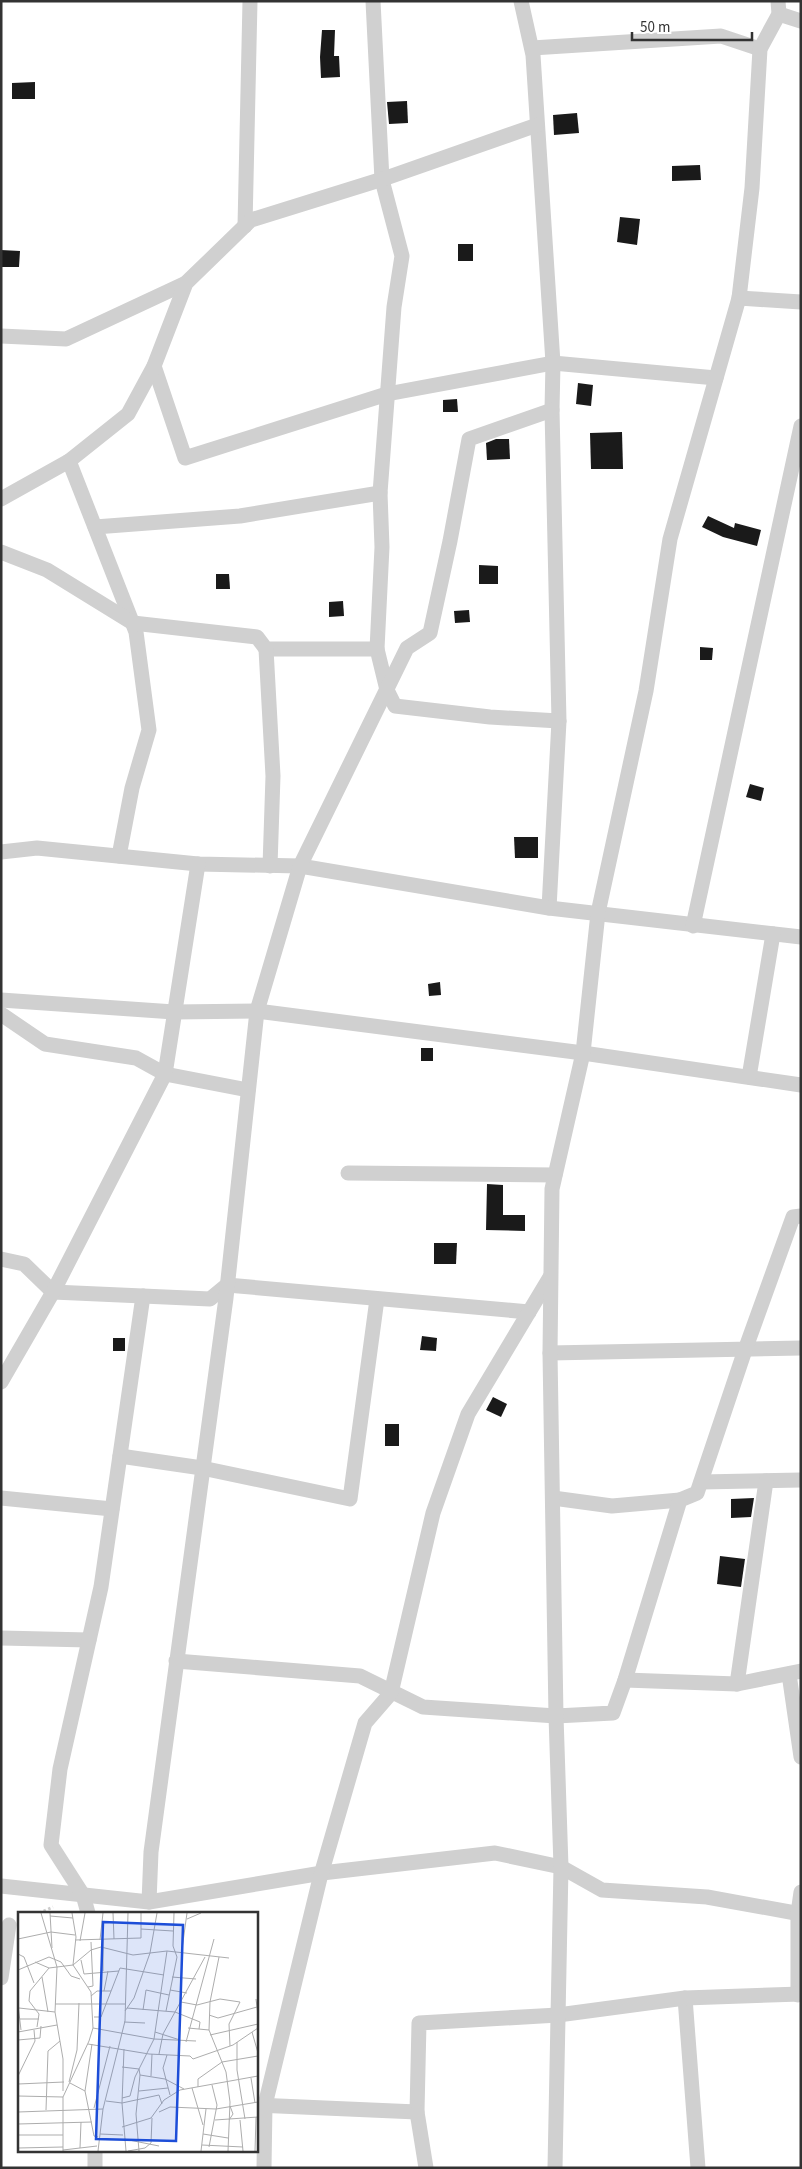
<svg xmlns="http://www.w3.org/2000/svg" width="802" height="2169" viewBox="0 0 802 2169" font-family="'Source Sans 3',sans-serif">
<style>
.building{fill:#1a1a1a}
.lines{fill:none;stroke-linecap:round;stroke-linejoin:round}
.path{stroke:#cdcdcd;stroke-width:3;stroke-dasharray:2.5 2.5;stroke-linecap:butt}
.minor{stroke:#d0d0d0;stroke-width:15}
.inset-road{fill:none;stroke:#adadad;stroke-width:1}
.view{fill:#1d4ed8;fill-opacity:0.15;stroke:#1d4ed8;stroke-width:2.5}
.inset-edge{fill:none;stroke:#333;stroke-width:2.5}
</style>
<rect width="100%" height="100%" fill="#fff"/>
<g class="building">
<path d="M322,30h13l-1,26h5l1,21 -19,1 -1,-21z"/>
<path d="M35,82v17h-23v-16z"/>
<path d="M407,101l1,22 -19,1 -2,-22z"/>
<path d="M577,113l2,20 -25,2 -1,-20z"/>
<path d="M700,165l1,15 -29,1v-15z"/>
<path d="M620,217l20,2 -3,26 -20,-3z"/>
<rect x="458" y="244" width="15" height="17"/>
<path d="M1,250l19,1 -1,16h-18z"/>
<path d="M578,383l15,2 -2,21 -15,-2z"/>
<path d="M457,399l1,13h-15v-12z"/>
<path d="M622,432l1,37h-32l-1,-36z"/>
<path d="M496,439h13l1,20 -23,1 -1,-17z"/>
<path d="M708,516l26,12 1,-5 26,7 -4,16 -34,-9 -21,-10z"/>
<path d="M479,565l19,1v18h-19z"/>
<path d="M216,574h13l1,15h-14z"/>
<path d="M343,601l1,15 -15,1v-15z"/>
<path d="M469,610l1,12 -15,1 -1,-12z"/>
<path d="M700,647l13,1 -1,12h-12z"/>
<path d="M750,784l14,4 -3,13 -15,-4z"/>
<path d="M514,837h24v21h-23z"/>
<path d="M440,982l1,13 -12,1 -1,-12z"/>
<rect x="421" y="1048" width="12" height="13"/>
<path d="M487,1184l16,1v30h22v16l-39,-1z"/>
<path d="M434,1243h23l-1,21h-22z"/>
<path d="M422,1336l15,2 -1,13 -16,-1z"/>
<rect x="113" y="1338" width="12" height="13"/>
<path d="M493,1397l14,7 -6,13 -15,-7z"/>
<rect x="385" y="1424" width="14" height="22"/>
<path d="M754,1498l-3,19 -20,1v-19z"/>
<path d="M720,1556l25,3 -4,28 -24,-3z"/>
</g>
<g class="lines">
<path class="path" d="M39,1913l14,-6"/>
<g class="minor">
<path d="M373,1l9,179 20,76 -8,51 -14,186 2,54 -5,102"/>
<path d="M521,1l12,54 20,308 -1,47 7,311 -10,187"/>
<path d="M779,14l22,7"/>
<path d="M532,48l189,-12 39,13"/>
<path d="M245,226l5,-225"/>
<path d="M739,298l62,4"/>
<path d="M1,336l65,3 120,-56"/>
<path d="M154,366l31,92 202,-64 166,-31 163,15"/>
<path d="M69,461l67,171 13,98 -17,58 -13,68"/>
<path d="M1,499l68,-38 59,-47 26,-48 32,-83 65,-63 135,-42 151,-53"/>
<path d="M95,527l145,-11 140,-23"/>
<path d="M1,552l46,18 86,53 124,14 9,12h111l10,41 8,16 95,11 69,4"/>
<path d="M266,649l7,127 -3,90"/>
<path d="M1,852l36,-4 161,16 102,2 249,42 252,29"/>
<path d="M693,926l108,-500"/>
<path d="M1,1000l173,12 83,-1 326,42 218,32"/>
<path d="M1,1014l44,30 91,14 29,16 83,16"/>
<path d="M749,1077l24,-143"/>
<path d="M348,1173l207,2"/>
<path d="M1,1259l23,5 29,28 157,7 17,-14 302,27"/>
<path d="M550,1353l251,-5"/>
<path d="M1,1382l52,-90 112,-218 33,-210"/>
<path d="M120,1456l82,12 148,31 27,-200"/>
<path d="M701,1482l100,-2"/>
<path d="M1,1498l111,11"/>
<path d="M553,1498l59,8 68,-6"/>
<path d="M1,1638l88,2"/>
<path d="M176,1661l184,15 63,31 133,9 57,-3 12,-33 55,-180 17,-7 48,-143 48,-133 8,-1"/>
<path d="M789,1674l12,83"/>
<path d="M625,1680l112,4 64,-13"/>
<path d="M737,1684l29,-203"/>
<path d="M1,1886l148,16 173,-29 173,-20 66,14 41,23 105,7 94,17"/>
<path d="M149,1902l2,-50 75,-554 31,-287 43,-145 107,-218 23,-15 20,-92 19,-102 83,-29"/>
<path d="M88,1913l-5,-18 -32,-50 9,-76 41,-182 42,-291"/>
<path d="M1,1978l8,-53"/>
<path d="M798,1995v-82l3,-21"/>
<path d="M685,1998l13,170"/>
<path d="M256,2105l161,7 2,-89 139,-8 127,-17 116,-4"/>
<path d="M417,2112l9,56"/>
<path d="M95,2168v-18"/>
<path d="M264,2168l1,-63 55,-227 45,-155 26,-30 42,-180 35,-99 82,-137"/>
<path d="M555,2168l6,-301 -5,-151 -6,-363 2,-164 31,-136 15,-140 48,-222 24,-152 69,-241 13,-110 8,-139 19,-35 -1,-13"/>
</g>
</g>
<g transform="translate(18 1912)">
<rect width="240" height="240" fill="#fff"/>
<path class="inset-road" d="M23,1l16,54 -2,45 8,47v32M32,1l2,35M95,1l1,26M123,1v16M32,4l23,2M169,7l14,-6M0,27l33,-7 24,3M57,28l66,-2v-9l32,2M82,28l3,-27M62,29l5,-28M164,37l5,-36M0,42l6,3 10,26M201,45l-9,45 -1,28 17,42 4,30 -2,49M63,48l3,14 35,-3M17,50l14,6 -19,23 -1,10 10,13 -2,13M31,56l24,-3 18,-15 10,-3 32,8 34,-4 62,7M0,58l31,-13 12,5 10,14 9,3M85,59v-32M24,65l6,35M154,65l24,2M70,75l5,-1 -2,-44M152,78l17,3M86,79l4,-20M73,84l6,-5h14M238,87l2,16M163,90l16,3 23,-6 20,3 -11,22 1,22M37,92h70M0,93l3,25M1,96l36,4M109,96l48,4 25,10 -1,7M125,98l3,-20 23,5M107,99l9,-13 16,-45 7,-40M148,99l11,-54 -4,-11 1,-33M191,103l9,3 39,-11M76,105h7l19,-49 44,7M2,107h19M106,110l21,1M75,116l61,11 42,2M170,116l21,2M0,120l39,-7M137,120l25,8M234,120l6,21M192,123l48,-11M0,128l22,-2 1,-12M168,130l28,-103M219,130v28l8,49M70,132l61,10 41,2 3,3 40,-14 25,-17M74,132l-7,47 9,45 4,1M106,137l-2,54 4,48M141,142l4,-20 42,-77M149,143l-4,13 7,27M104,155l17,2 1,6 25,4 19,10M0,164l17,-35 -1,-11M133,164l1,-22M233,166l4,25M51,170l8,-32 2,-47M52,171l15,8M0,172l46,-2M180,175v-8l24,-17 36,-6M174,176l11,37M121,179l29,-3M0,184l45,1 26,-56 4,-13 -2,-36 -18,-27 3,-28 -4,-24M45,185v54M104,186l8,-2 5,-19 19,-38 13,-88M88,189l16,2 37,-8 3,9M76,196l16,-62M28,198l2,-59 12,-10M0,200l85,-3M141,200l11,-5 46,2 42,-7M197,208l43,-3M211,208l4,-6 -3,-8M222,208l3,31M0,212l74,-2M104,215l29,-9 13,-18 16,-10 78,-14M82,222l23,1M185,222l25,4M0,223h45M106,227l35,7M184,233l41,2M191,235l8,-42 -5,-20M0,236l45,-1M62,236l1,-26M45,238l34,-4M80,239l5,-42 22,-88 3,-108M110,239l17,-3 6,-5 1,-25M121,239l-3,-37 4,-39M183,239l5,-42M237,239l1,-34"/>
<path class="view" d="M85,10l80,3 -7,216 -80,-2z"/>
<rect width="240" height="240" class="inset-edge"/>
</g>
<rect width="802" height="2169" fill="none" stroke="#333333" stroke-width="5"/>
<path d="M632 32v8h120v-8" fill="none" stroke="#333333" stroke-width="2.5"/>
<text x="640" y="32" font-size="15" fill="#333333" stroke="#ffffff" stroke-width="4" paint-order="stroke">50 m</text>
</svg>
